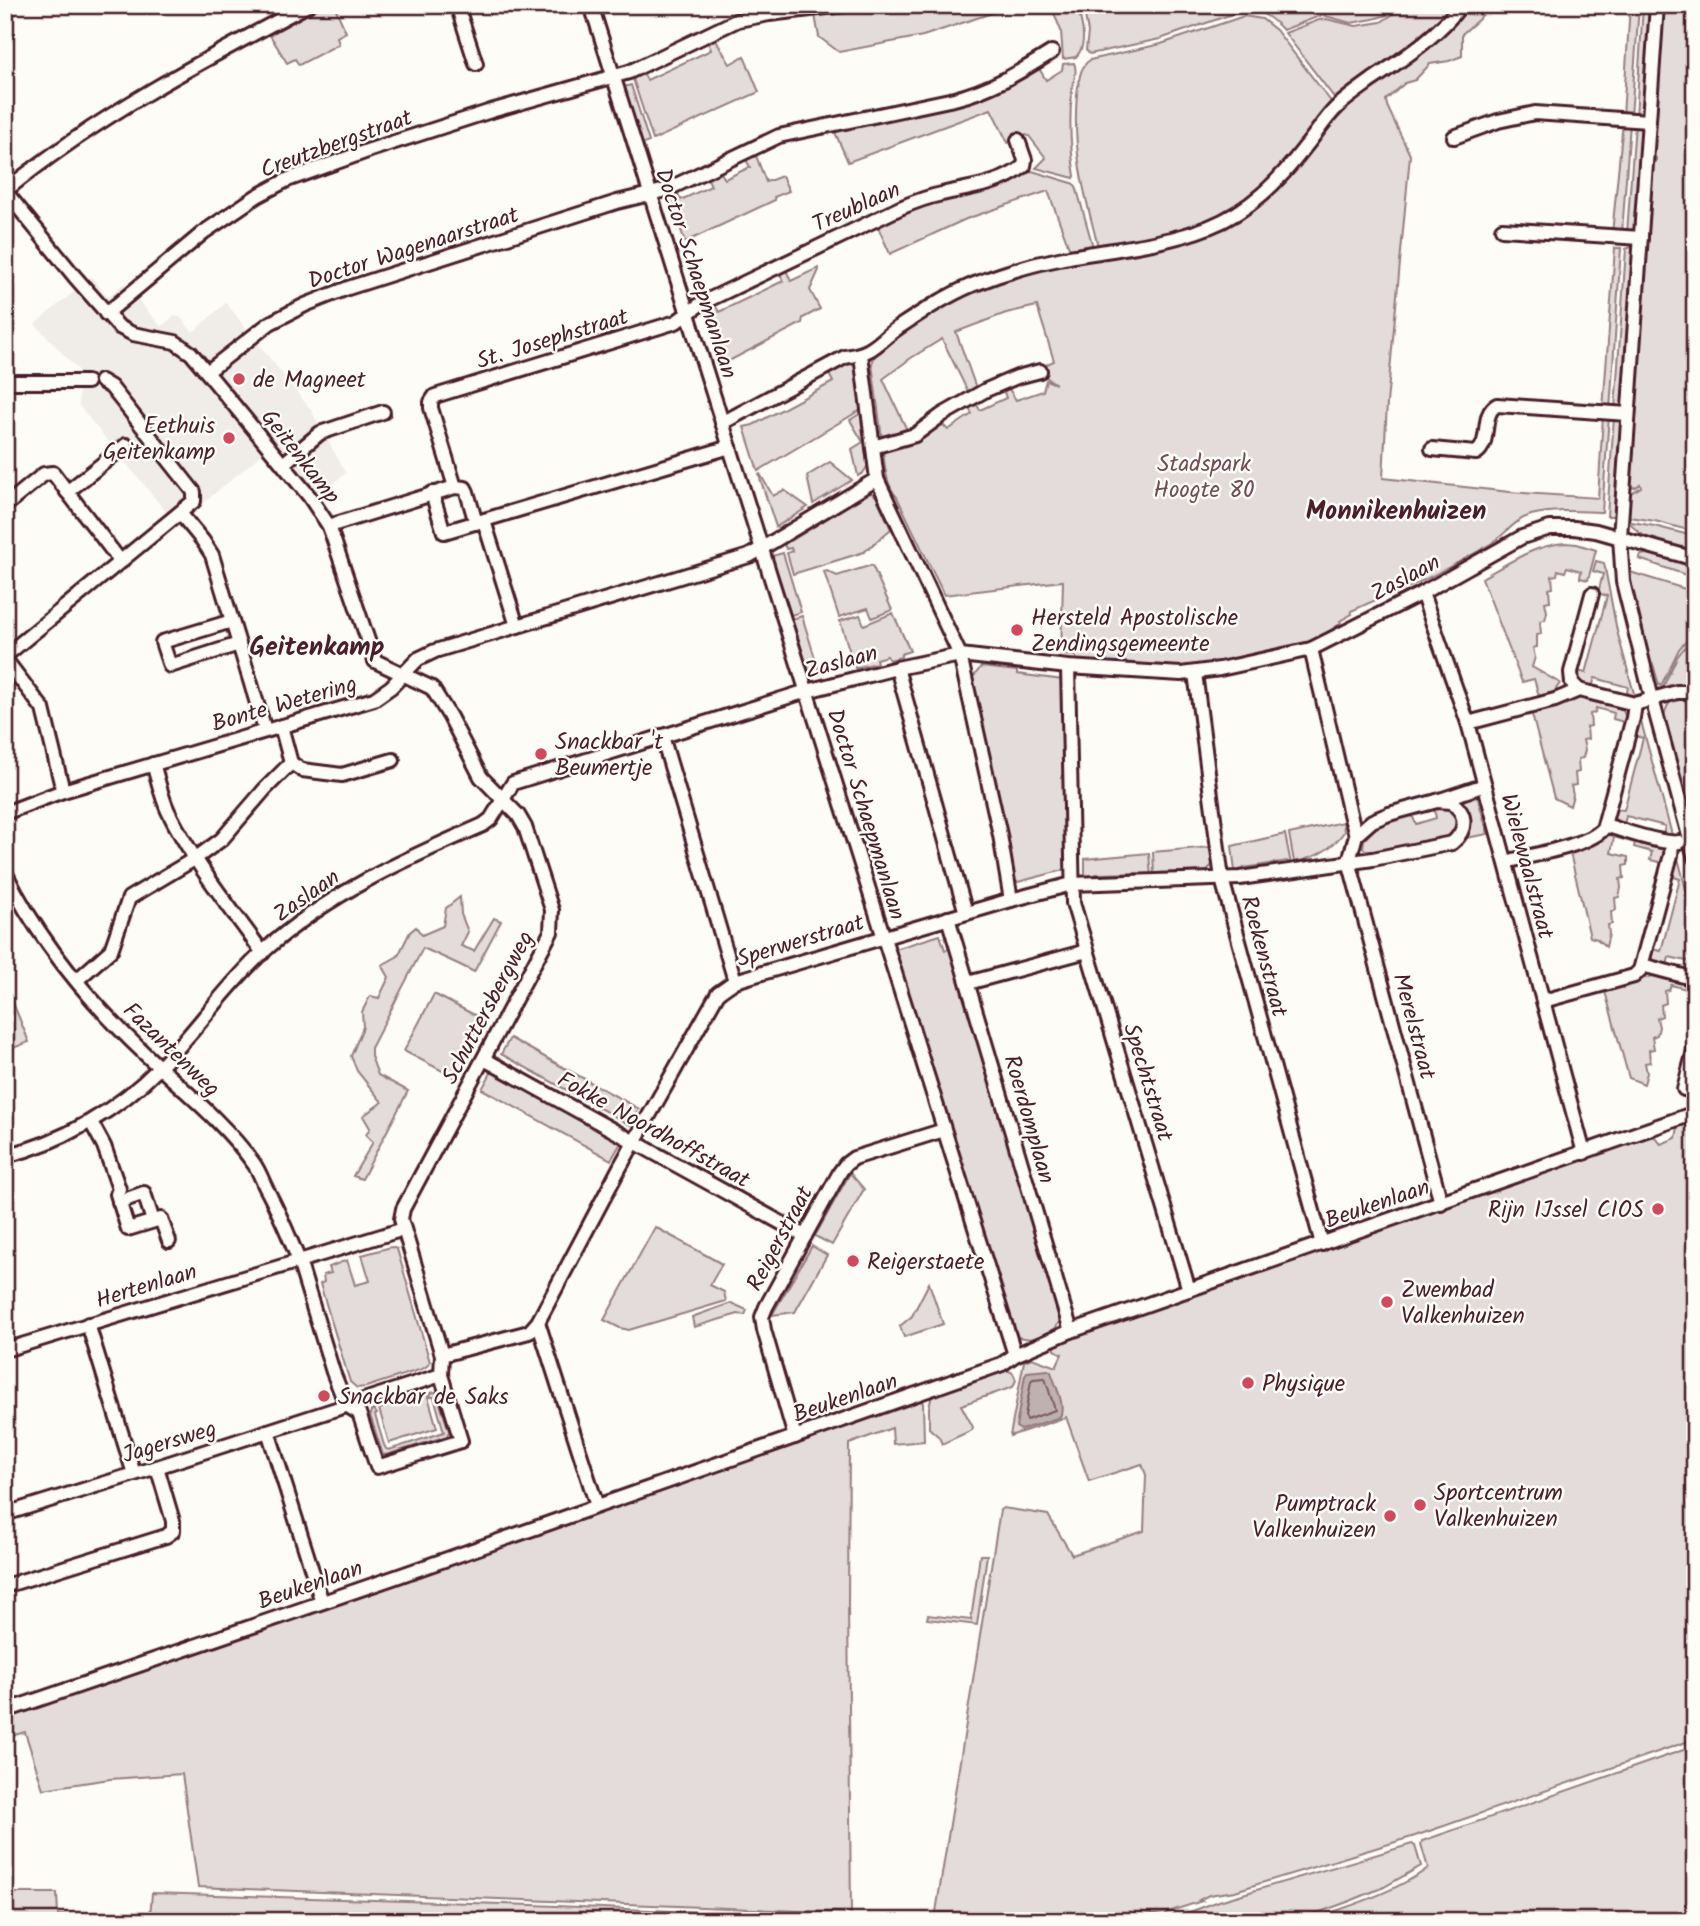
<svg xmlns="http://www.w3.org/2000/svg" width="1700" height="1926" viewBox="0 0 1700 1926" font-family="Kalam,sans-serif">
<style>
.built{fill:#f0ece8}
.green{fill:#e3dcda;stroke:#967e82;stroke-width:2}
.water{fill:#c0b1b1;stroke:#91777b;stroke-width:2}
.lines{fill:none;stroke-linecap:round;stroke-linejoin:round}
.shore{stroke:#795961;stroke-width:2}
.street-casing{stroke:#4a1f2b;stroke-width:18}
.street{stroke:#fdfcf7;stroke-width:12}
.poi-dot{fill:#d1495b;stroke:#fdfcf7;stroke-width:2.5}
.labels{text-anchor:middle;stroke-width:5;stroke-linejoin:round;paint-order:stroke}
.street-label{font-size:23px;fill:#4a1f2b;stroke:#fdfcf7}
.poi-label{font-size:23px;fill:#4a1f2b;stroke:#fdfcf7;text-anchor:start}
.park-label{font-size:23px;fill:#704e57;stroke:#fdfcf7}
.quarter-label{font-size:26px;font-weight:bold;fill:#4a1f2b;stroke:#fdfcf7}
</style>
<rect width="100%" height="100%" fill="#fdfcf7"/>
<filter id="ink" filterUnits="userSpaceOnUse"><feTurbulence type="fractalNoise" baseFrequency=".0143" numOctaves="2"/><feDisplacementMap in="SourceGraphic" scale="14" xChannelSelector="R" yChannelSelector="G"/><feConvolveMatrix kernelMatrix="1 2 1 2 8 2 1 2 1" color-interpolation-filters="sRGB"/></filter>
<g filter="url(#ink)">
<path class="built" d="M92,277l16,20 16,-14 37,44 13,-11 6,1 13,15 33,-29 85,107 35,63 -29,23 -43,-52 -97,81 -98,-119 -1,-36 -43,-46z"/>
<g class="green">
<path d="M324,5h10l12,27 -9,5 2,7 -40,21 -4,-6 -8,4 -17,-28z"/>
<path d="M897,5h119l-93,31 -84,16 -20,-15 -4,-22z"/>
<path d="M1051,5h26c4,16 12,39 -1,52l-13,2 -2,-28z"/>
<path d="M1083,5h318l-14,10 -14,4 -22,4 -29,-8 -39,15c-11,-12 -22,-20 -39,-20l-84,29 -70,15 -4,-4 2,-18z"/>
<path d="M1407,5h46l-19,21 -98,74 -51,-67 34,-13 7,-1 30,7 25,-4z"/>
<path d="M1469,5h19l-8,13 -18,16v22l-13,5 -19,3 -15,16 -10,3 -19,17 1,6 23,49 -23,248 -4,75 127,14 88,6 5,-82h6l-7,96c-23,-1 -48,-3 -71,3 -17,5 -25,19 -39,28 -33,20 -67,37 -102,53l-1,-2 -38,17 1,3 -12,7 1,2 -23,16 -9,4 -110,24 -16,1 -107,-7v-5l-15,-1 2,-74 -119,14 -47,-98c-11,-12 -12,-30 -14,-46l24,-7 34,-21 7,7 24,-16 -4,-8 7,-4 5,8 26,-12 -3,-9h6l7,11 27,-9 3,-11 10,4 -10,-7 1,-13 7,-3 -17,-55 -31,7 -50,19 20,56 -8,4 -26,-53 -31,19 -28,21 24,51 -25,9 -10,-75c2,-13 18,-22 28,-29 48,-35 102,-59 159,-70 59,-11 121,-15 174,-43 55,-29 76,-79 120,-119l89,-67z"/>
<path d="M1630,5h9l-8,112 -8,-1z"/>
<path d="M1643,5h7l-7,112h-7z"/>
<path d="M1664,5h31v527l-40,-11 -25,-4 -2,-2 1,-21 12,-7 -1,-3 -4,3 -6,1 23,-324 3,-2v-4l-3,-2z"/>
<path d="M1244,16l18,3 14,11 56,73c-18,23 -34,47 -53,68 -50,54 -113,63 -181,75 -14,-53 -26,-96 -21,-152 2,-12 2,-27 13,-34l71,-16z"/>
<path d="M714,37l16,27 14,-8 15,36 -106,48 -21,-64 10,-5 5,9 64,-30 -4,-10z"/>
<path d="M1074,63c4,9 -1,18 -2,28 -3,29 -2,56 3,85l-1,2 -38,-10 10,-10 -17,-22 -3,-1 -18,8 -17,-34 -143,53 -14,-32 120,-24 27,-8 27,-11 29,-18 3,1 6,10 16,-10 1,-6z"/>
<path d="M631,85l18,57 -8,3 -17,-58z"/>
<path d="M1623,122l7,1 -8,110 -10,1z"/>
<path d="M1635,123l7,1 -8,110 -7,-1z"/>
<path d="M755,153l11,29 16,-6 7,15 -15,6 1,3 -90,42 -16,-49 7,-3 5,10 30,-14 -3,-7 13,-6 4,6 25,-12 -5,-9z"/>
<path d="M1032,171l40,12 4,3 17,61 -23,3 -22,-59 -82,28 -76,35 -13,-29c22,-10 43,-20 66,-26 31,-7 62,-10 89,-28z"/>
<path d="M1634,246l-12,164 -7,-1 11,-160z"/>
<path d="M1615,248h6l-11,162 -7,-1z"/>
<path d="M785,268l6,13 27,-13 1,2 -9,20 10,19 -17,9 -1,5 -79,41 -18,-57 9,-4 5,9 64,-31 -4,-10z"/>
<path d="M849,363l7,4 1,4 5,38 -104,62 -14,-44 9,-2 80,-43 -5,-10z"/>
<path d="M863,412l6,52 -6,9 -5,3 -6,-27 11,-7 -13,-22z"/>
<path d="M1614,417h7l-7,97 -1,2h-6z"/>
<path d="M830,462l22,18 -39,24 -6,-28z"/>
<path d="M760,474l13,22 11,-6 24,17 -32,20 -17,-52z"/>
<path d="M871,493l5,3 15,33 -27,23 -71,22 -6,-21 5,-2 -1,-3 -5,1 -3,-8 2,-2 6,2 72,-45z"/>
<path d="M1632,522l22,4 39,10 2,1v15c-21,-6 -51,-9 -64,-28z"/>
<path d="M1565,543l12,1 19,6 -8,30 -8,-2 1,-7 -14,-4 -2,5 -7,-2 -1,5 -5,1 1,12 -4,1 1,12 -5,1 2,10 -2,8 -5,1 1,13 -4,1v12l-4,1 2,9 -3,10 28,16 -6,9 -15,4 -5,-17 -12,3 -40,-104c27,-15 52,-33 83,-35z"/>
<path d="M783,553l18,59 -10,3 -19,-59z"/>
<path d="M1652,553l43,13v12l-56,-19 2,-4z"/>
<path d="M1596,561l8,2 13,68 18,66h-9l2,-10 -33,-9 -3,9c-10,-3 -14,-5 -15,-16l9,2 21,-77 -9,-3 5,-19 -10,-3z"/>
<path d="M872,565l20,45 -20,8 -4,-10 -29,9 -15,-45 3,-1 10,5z"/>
<path d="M1630,572l65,20v39l-16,18 -18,37 -2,-1 -6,-21 -3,1c-8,-31 -16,-61 -20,-93z"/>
<path d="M893,613l17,38 -9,3v3l-12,3 -2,-4 -11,3 1,4 -22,5 -15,-47 20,-6 4,10z"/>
<path d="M802,616l18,58 -9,3 -19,-58z"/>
<path d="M1695,634v53l-22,2 -10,-2 14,-30z"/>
<path d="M981,667l36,4v3l46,6 5,189 -54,14 -44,-206 4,-1z"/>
<path d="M1678,697h17v134l-31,-115c2,-9 5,-15 14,-19z"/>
<path d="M1579,698c8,2 38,8 43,12 4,4 3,7 2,12l-11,-3 1,-6 -18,-5 -1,5 -5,1 1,12 -4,1 1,12 -5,1 2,10 -2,8 -5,1 1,13 -4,1 1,12 -5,1 2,9 -3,11 -16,-8 -23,-87z"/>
<path d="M1639,714l33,121h-9l2,-9 -39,-10 -2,9c-9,-2 -12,-8 -10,-16l10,1 19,-72 -9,-2z"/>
<path d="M1476,792l12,42 -22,4c4,-16 5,-28 -10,-39z"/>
<path d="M1440,807l10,1c8,10 9,20 -1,30l-75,16 -6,-1 -5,-5 1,-8 15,-16 33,-9 4,9 20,-6 -2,-9z"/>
<path d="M1343,822l1,10c-13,18 -29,26 -50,30l-5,-28z"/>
<path d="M1613,833l49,13 4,5 -2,12 -14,-3 2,-8 -18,-5 1,-4 -21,-6 -3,16 17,4v8l-5,1 1,12 -4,1 1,9 -2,9 -4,1 1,12 -5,2 1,12 -4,1 1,9 -3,13 -9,-8 -7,-2 -21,-88 21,-6z"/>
<path d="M1285,834l6,30 -4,-3 -43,7 -3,4h-6l-3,-26z"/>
<path d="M1210,847l2,18 -6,7v3l-6,-4 -42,2 -4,3 -1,-24z"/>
<path d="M1149,853l2,24h-8l-3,-4 -44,1 -3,4 -8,-1v-18z"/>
<path d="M1677,854l18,70v39l-26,-6 -2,9 -13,-4 -3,-5v-8l10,2 19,-72 -9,-3z"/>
<path d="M460,897l1,17 7,18 -7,14 13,5 20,-33 7,3 -27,51c-17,-9 -34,-16 -51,-24l-52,100v8l7,19 30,16 -46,88 -9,-3 20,-34 -7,-7 4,-7 -7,-12 19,-14 -25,-31 -6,-15 12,-29 -1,-15 8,-16 9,2 10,-21 -7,-12 16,-9 12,-24 6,-5 6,8 21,-9 3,-18z"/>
<path d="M940,935l5,15 6,-2 111,373 -3,1 -5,9 -22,8 -16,-2 -120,-385 -1,-3z"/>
<path d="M1658,975l37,9v14l-6,-1 1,-7 -19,-5 -2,5 -4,1 1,12 -5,2 1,11 -5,2 2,9 -2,8 -5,2 2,12 -5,1 1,12 -5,1 2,10 -3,11 -15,-6 -25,-90z"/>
<path d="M5,983l24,59 -24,9z"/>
<path d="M434,994l52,27 -30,57 -52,-27z"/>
<path d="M510,1038l129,71 -9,16 -129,-71z"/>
<path d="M492,1071l129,72 -10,17 -129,-71z"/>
<path d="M1695,1120v619l-280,97 -180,55 -26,4 -10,5 3,1 -37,12 -38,4 -191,-5 64,-402 3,-2 45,7 24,40 72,-24 2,-56 -4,-11 -53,17 -23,-64 -56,19 14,-75 8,-3 24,9 6,-13 -7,-4v-4l2,-3 590,-206h8l6,7 15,-6 2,-11z"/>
<path d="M850,1173l14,16 -32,56 -17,-9z"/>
<path d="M655,1227l67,37 -12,21 14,7 2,9 -97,29 -9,-2 -16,-8z"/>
<path d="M812,1246l15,9 -32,57 -23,3z"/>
<path d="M391,1247l6,2 33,113 -3,4 -5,3 -56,18 -9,1 -7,-6 -30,-98 4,-2 -1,-7 8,-2 -2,-6 18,-7 8,25 15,-4 -8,-26z"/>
<path d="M929,1283l14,41 -39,13 -4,-11 12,-10z"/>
<path d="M731,1303l16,7 -2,5 -7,-1 -44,13 -2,-10z"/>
<path d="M1004,1370h3l6,3 3,7 -3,7 -52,18 12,22 -1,3 -30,14 -3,-7 -10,-9v-21l3,-12z"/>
<path d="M436,1392l13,39 -2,5 -58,18 -6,1 -13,-40 1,-4 3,-1 3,4 -2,1 9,30 2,4 3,1 55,-18 -10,-35h-3l-1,-4z"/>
<path d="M427,1393l10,35 -48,15 -10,-34z"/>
<path d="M919,1400l4,3 1,38 -31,3 -1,-16 -43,16 -1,160 3,309 -653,-26 -16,-113 -72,5 -67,10 -18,-57 -20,6v-21z"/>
<path d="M980,1555h7l-10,70 -50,-6 1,-4 43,5z"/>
<path d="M1695,1746v175h-393c37,-10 96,-30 126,-53l-7,-24 1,-3z"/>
<path d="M1412,1844l3,2 6,20 -37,21 -34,14 -30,11 -28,6 -12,3h-126l25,-5 40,-15z"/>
<path d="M5,1893h52l1,22 92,2 2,-24 380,12 376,16h-903z"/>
</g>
<path class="water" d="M1048,1370l3,2c4,13 15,33 9,45l-39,13 -5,-3 9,-52 2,-3z"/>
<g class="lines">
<path class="shore" d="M1045,1378l10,32 -28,10 -2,-4 6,-35 2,-2z"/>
<defs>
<g id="street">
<path d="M457,5l19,59"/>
<path d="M591,5l424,1350"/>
<path d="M1657,5l-37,532 3,45 29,117 43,159"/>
<path d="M1454,137l44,-16 37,-8 113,8"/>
<path d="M5,191l70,86 44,50 14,7 42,8 16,11 118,143 20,30 46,135 57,27 18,29 31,60 37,38 7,12 27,83 -1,22 -148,277 -2,10 41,136 -1,20 20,66 -84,26 -18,-54 -13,-8 -13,-33 -34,-111 105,-32"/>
<path d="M5,191c92,-75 198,-131 303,-186"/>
<path d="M1502,229l139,9"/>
<path d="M106,314l98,-82 53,-36 30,-16 83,-30 121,-39 138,-39 109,-52 31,-6 75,-9"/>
<path d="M861,355l16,124 83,176 40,180 11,65"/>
<path d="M207,372l63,-49 35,-18 43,-17 269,-86 49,-12 113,-54 175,-37c37,-9 66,-27 98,-47"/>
<path d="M5,382h82"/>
<path d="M722,423l123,-66c30,-4 31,-14 54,-30 23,-15 47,-31 73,-42 28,-11 57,-20 87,-26 50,-10 102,-13 150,-32 41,-16 70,-46 96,-80 11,-13 21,-30 33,-41 11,-10 23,-18 34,-26 32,-22 66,-44 89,-75"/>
<path d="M873,447l42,-12 27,-20 44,-25 31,-13 23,-6"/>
<path d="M1432,449l44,4c16,-10 4,-39 21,-48l131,9"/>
<path d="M283,464l37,-31 63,-21"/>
<path d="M67,492l59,-47"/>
<path d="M432,493l12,39 286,-85"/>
<path d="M5,506l39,-32 9,-1 68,89"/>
<path d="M180,513l23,28 9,14 53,175"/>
<path d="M484,521l33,105"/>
<path d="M476,523l-9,-31 -2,-4 -10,-1 -24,-79v-6l4,-6 241,-74 26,-19 198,-95c14,-6 27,-11 42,-14 29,-7 58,-9 82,-28l1,-6 -7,-20"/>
<path d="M329,526l126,-39"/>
<path d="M1422,593l46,130 116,430"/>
<path d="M232,621l-70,21 8,24 69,-22"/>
<path d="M1311,649l40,169 5,17"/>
<path d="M5,656l189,-155v-9l-83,-105 -10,-6"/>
<path d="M5,659l38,50 20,82"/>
<path d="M1068,667l5,236 116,387"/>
<path d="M897,668l69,245"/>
<path d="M1195,673l27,206 100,365"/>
<path d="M1579,690l-7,-7 -1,-11 21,-78"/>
<path d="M1468,723l87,-23 24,-10 56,14 42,-12h18"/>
<path d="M281,726l10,37 11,7 40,5 51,-15"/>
<path d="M662,736l73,245"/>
<path d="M153,764c5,15 8,32 15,47 25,51 62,96 95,142"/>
<path d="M5,813l58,-22 311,-92 17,-12 27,-28 17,-8 314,-95 128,-77"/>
<path d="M1605,825c16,5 59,20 74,17"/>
<path d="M1349,861l92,342"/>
<path d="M1349,861l7,-26 16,-14 17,-7 48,-13 48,-16"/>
<path d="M1506,862c24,-7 82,-16 97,-33l30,-111 2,-14"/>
<path d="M5,872c33,68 85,130 140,182 37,35 79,68 109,110 5,7 8,16 12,24 13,24 23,48 33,73l-294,89"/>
<path d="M948,918l123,413"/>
<path d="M1642,965l53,14"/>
<path d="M77,980l34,-30 18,-52 67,-40 26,-19 43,-50 26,-26"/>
<path d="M968,983l119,-32"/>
<path d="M1543,1001l91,-25 6,-6 31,-115 1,-12"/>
<path d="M484,1059l321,177"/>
<path d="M1684,1089l11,-42"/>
<path d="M91,1122l13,24 15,43 -2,5 11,35 33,-10 8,22"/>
<path d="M5,1156c58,-14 113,-46 155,-89 36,-36 65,-80 103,-115 64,-58 142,-93 220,-127l8,-6 22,-36 294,-92 90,-23 63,-13 108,12 113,7 39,-5 91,-20 111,-56 100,-56 28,-9h24l22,3 99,28"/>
<path d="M119,1202l25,-9 9,28"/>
<path d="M538,1322l59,184"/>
<path d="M88,1324l46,150"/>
<path d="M442,1355l87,-23 9,-10 82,-155 98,-174 17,-12 276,-81 61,-16 168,-6 133,-19 79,-16c15,-13 16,-29 -1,-41l-14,-1"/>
<path d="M268,1431l54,171"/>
<path d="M795,1437l-31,-107 -2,-13 4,-10 74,-135 6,-8 8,-6 90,-28"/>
<path d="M5,1514l152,-47 284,-92"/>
<path d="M5,1586l161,-50 7,-5v-10l-16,-54"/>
<path d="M5,1711l388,-133 609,-214 13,-9 56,-24 624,-218"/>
</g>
</defs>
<use href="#street" class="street-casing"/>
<use href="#street" class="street"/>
</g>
</g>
<g class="poi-dot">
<circle cx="239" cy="379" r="7"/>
<circle cx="229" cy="438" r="7"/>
<circle cx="1017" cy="630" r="7"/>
<circle cx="541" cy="754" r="7"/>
<circle cx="1658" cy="1209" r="7"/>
<circle cx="853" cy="1261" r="7"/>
<circle cx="1387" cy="1302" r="7"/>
<circle cx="1248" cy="1383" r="7"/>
<circle cx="324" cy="1396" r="7"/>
<circle cx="1420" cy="1505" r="7"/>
<circle cx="1390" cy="1516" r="7"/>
</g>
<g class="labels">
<g class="street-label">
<text transform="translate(336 143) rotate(-20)" y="8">Creutzbergstraat</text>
<text transform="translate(856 206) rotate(-24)" y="8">Treublaan</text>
<text transform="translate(413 247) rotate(-18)" y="8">Doctor Wagenaarstraat</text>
<text transform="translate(697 273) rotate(72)" y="8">Doctor Schaepmanlaan</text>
<text transform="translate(552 338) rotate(-17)" y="8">St. Josephstraat</text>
<text transform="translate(301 456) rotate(52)" y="8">Geitenkamp</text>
<text transform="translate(1405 577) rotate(-28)" y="8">Zaslaan</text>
<text transform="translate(841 661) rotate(-15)" y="8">Zaslaan</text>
<text transform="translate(284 703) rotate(-16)" y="8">Bonte Wetering</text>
<text transform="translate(867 814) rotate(73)" y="8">Doctor Schaepmanlaan</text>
<text transform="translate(1528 866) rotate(75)" y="8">Wielewaalstraat</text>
<text transform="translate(306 895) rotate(-35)" y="8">Zaslaan</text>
<text transform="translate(800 940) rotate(-17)" y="8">Sperwerstraat</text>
<text transform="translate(1265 956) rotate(75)" y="8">Roekenstraat</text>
<text transform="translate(487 1007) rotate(-62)" y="8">Schuttersbergweg</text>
<text transform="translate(1415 1026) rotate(75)" y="8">Merelstraat</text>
<text transform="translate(172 1049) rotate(44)" y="8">Fazantenweg</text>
<text transform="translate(1149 1082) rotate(73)" y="8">Spechtstraat</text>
<text transform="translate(1030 1119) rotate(74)" y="8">Roerdomplaan</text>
<text transform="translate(654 1129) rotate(29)" y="8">Fokke Noordhoffstraat</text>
<text transform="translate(1377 1203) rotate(-19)" y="8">Beukenlaan</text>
<text transform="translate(779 1238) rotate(-62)" y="8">Reigerstraat</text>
<text transform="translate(146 1285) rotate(-17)" y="8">Hertenlaan</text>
<text transform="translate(845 1397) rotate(-19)" y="8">Beukenlaan</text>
<text transform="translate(169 1441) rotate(-17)" y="8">Jagersweg</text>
<text transform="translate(310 1584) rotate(-19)" y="8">Beukenlaan</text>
</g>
<g class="poi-label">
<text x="253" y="387">de Magneet</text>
<text x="215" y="433" text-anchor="end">Eethuis<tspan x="215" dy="26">Geitenkamp</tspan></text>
<text x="1031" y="625">Hersteld Apostolische<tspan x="1031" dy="26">Zendingsgemeente</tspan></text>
<text x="555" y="749">Snackbar 't<tspan x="555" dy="26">Beumertje</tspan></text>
<text x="1644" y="1217" text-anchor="end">Rijn IJssel CIOS</text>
<text x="867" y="1269">Reigerstaete</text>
<text x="1401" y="1297">Zwembad<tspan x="1401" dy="26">Valkenhuizen</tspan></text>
<text x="1262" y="1391">Physique</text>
<text x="338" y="1404">Snackbar de Saks</text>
<text x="1434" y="1500">Sportcentrum<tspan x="1434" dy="26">Valkenhuizen</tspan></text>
<text x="1376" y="1511" text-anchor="end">Pumptrack<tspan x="1376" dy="26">Valkenhuizen</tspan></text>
</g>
<g class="park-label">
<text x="1204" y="471">Stadspark<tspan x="1204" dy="26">Hoogte 80</tspan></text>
</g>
<g class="quarter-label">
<text x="1396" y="519">Monnikenhuizen</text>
<text x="317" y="655">Geitenkamp</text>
</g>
</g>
<rect width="1700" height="1926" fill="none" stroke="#fdfcf7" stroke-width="28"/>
<rect x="14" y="14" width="1672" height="1898" fill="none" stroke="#4a1f2b" stroke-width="2.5" filter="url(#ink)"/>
</svg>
